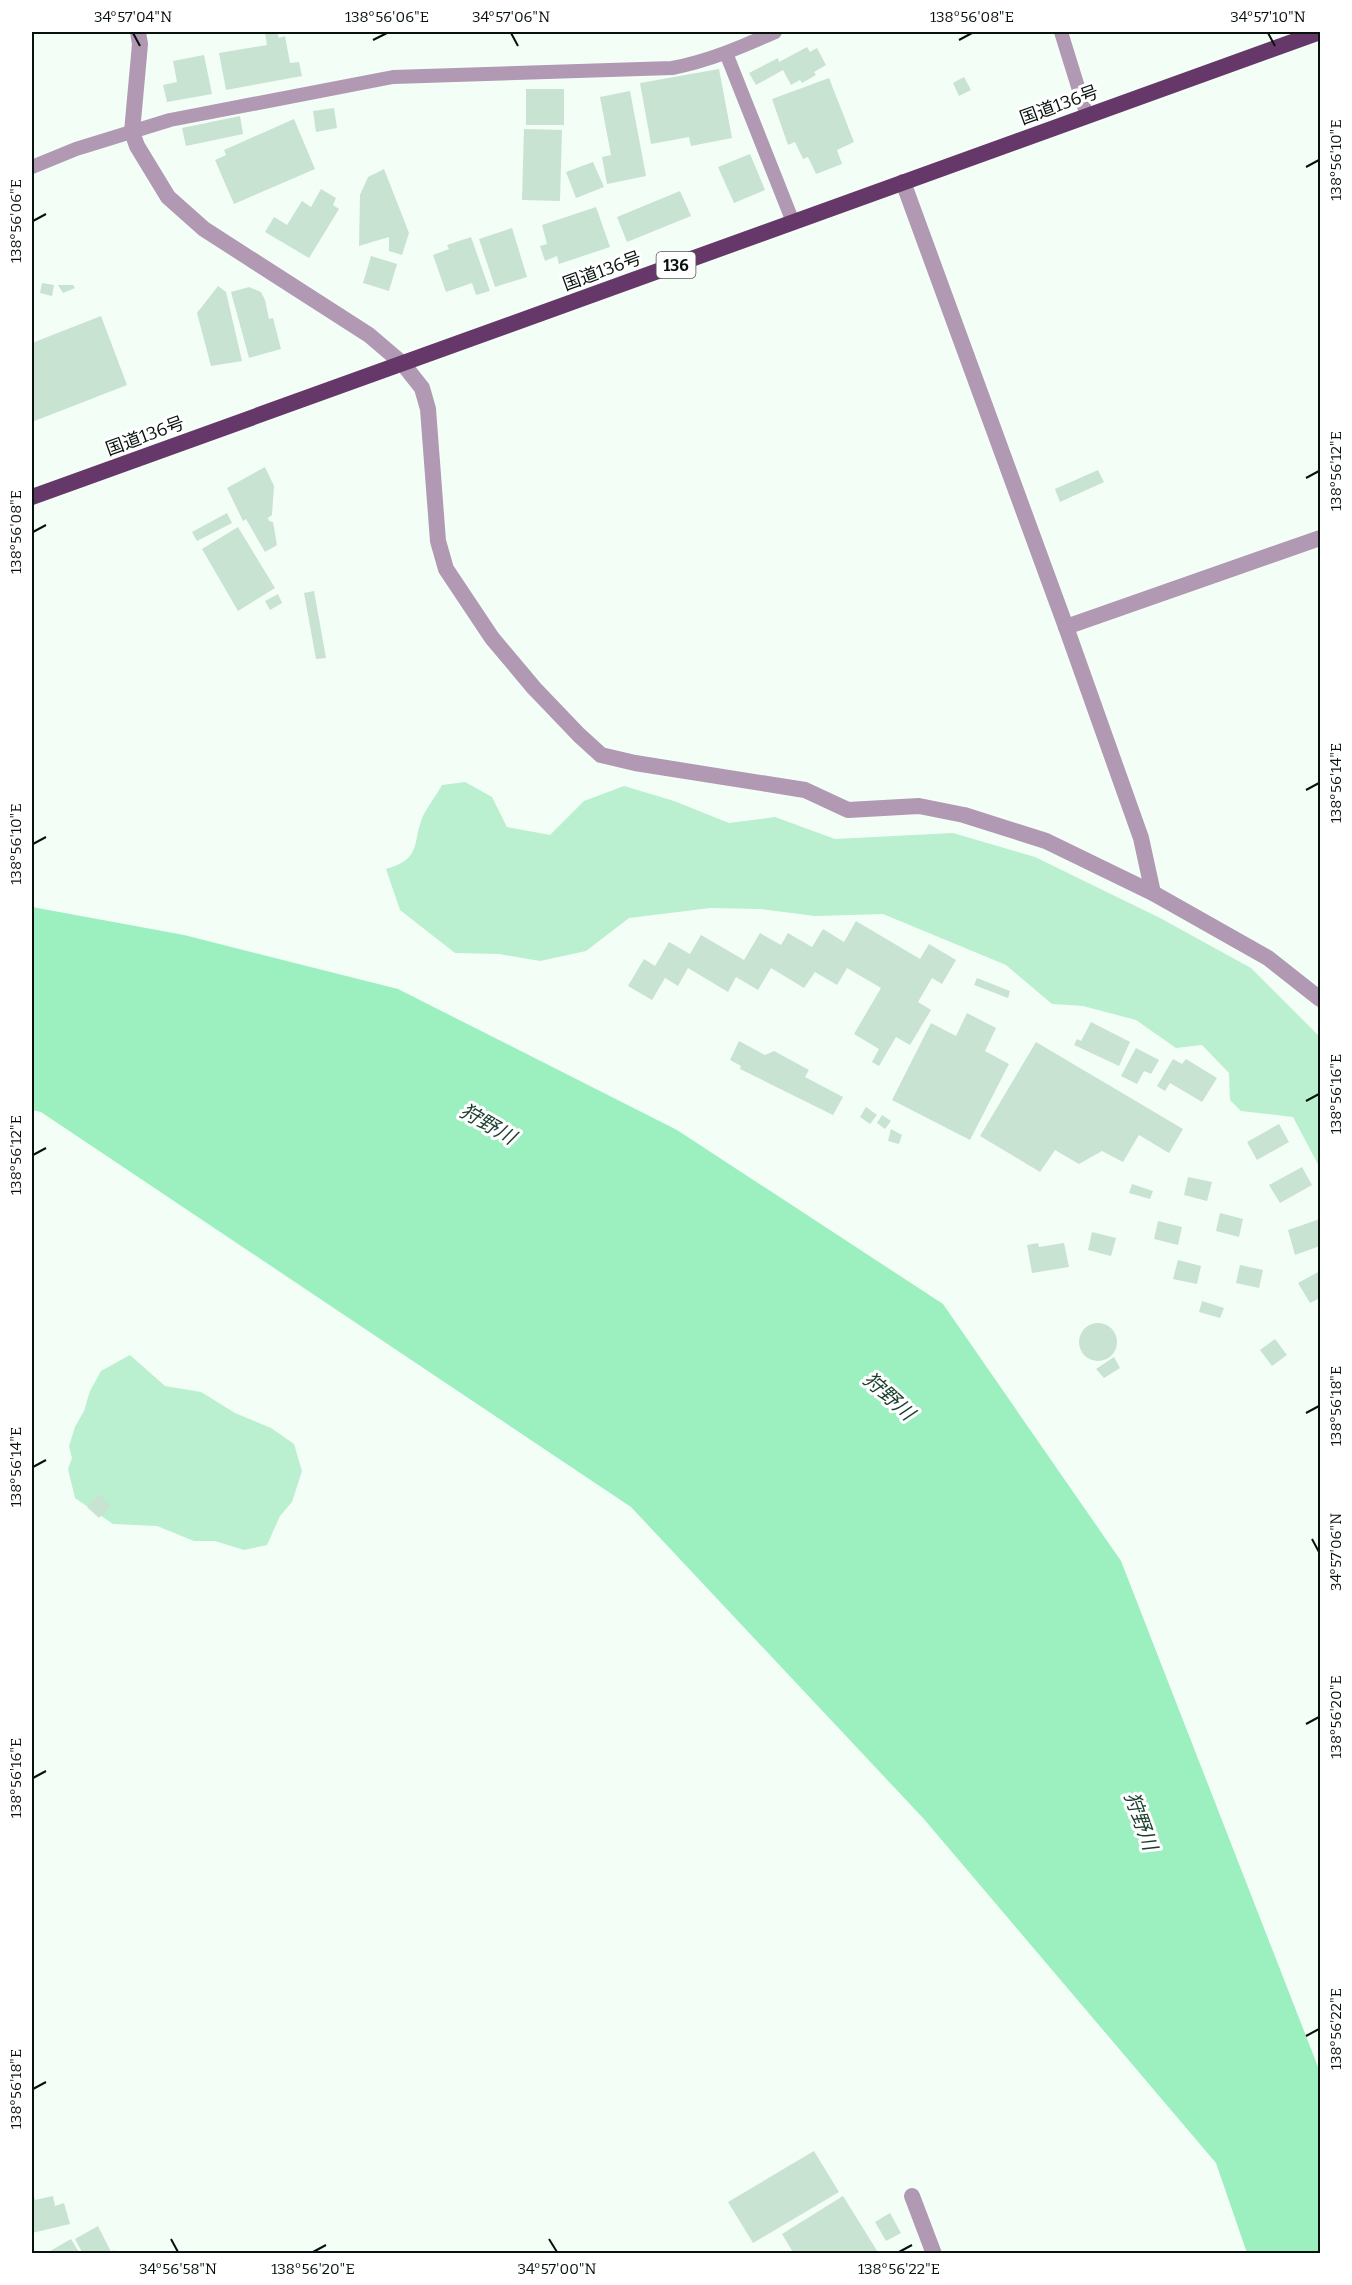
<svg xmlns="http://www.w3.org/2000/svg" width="1352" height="2285" viewBox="0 0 1352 2285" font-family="Bitter,'Noto Sans JP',serif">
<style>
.green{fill:#baefcf}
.water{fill:#9cefbf}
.building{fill:#c8e3d2}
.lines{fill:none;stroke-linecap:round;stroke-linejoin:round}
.service{stroke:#b198b3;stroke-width:14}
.minor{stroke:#b198b3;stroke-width:16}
.tertiary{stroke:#b198b3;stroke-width:16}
.trunk{stroke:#66386a;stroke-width:16}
.ticks{fill:none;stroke:#08120c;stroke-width:2}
.labels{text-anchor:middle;stroke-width:6;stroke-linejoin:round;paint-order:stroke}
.shield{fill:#fff;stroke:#525955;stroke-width:1.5}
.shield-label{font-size:16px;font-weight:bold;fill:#08120c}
.street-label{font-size:18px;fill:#08120c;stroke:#fff}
.water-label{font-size:20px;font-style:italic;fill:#1b3f2c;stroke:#fff}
.neatline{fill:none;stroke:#08120c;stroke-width:2}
.ticks-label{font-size:15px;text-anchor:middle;fill:#08120c}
</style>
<rect width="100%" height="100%" fill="#f3fef7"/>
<g class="green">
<path d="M465,782l27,15 15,30 43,8 34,-34 40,-15 50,15 55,22 46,-6 60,22 118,-6 82,24 125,61 91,50 69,69v131l-27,-51 -52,-6 -11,-11 -1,-27 -27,-28 -26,3 -40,-28 -53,-14 -31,-2 -46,-39 -123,-51 -68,2 -55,-7 -50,-1 -81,10 -43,33 -46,10 -41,-7 -44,-1 -55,-43 -14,-41c38,-11 25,-27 38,-55 5,-10 13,-19 18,-29z"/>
<path d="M130,1355l35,31 36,6 34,21 36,15 23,16 8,27 -10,31 -12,14 -13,29 -23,5 -29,-9h-21l-37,-15 -44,-2 -38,-26 -7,-29 4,-11 -3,-12 6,-19 9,-16 6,-20 11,-20z"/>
</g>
<path class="water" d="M32,907l152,28 214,54 279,141 266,174 178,257 199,511v181h-73l-31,-90 -293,-345 -292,-311 -590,-395 -9,-2z"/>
<g class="building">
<path d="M277,32l2,6 6,-2 5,27 9,-1 3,14 -76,14 -7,-37 48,-8 -2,-12z"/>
<path d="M807,47l3,5 7,-4 9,17 -12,7 2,3 -14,8 -2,-3 -9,5 -8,-15 -27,15 -7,-12 29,-15 1,4z"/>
<path d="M204,55l8,39 -45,8 -4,-17 14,-3 -4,-21z"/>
<path d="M719,69l13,69 -41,8 -2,-9 -38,7 -11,-61z"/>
<path d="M964,77l7,13 -12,6 -6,-13z"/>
<path d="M829,78l25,64 -17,8 5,14 -26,10 -8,-17 -5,2 -8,-17 -7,3 -16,-46z"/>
<rect x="526" y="89" width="38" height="36"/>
<path d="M630,91l16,85 -39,8 -5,-27 9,-2 -11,-58z"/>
<path d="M334,108l3,20 -21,4 -3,-21z"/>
<path d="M240,116l3,18 -57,12 -4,-18z"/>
<path d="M294,119l21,50 -81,35 -19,-44 11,-5 -2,-5z"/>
<path d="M524,129l38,1 -2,71 -38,-1z"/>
<path d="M750,154l15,36 -31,13 -16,-36z"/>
<path d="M593,162l11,25 -28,11 -10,-26z"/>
<path d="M384,169l25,64 -7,22 -13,-4v-14l-30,9 1,-51 8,-18z"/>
<path d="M321,189l15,9 -3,7 6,4 -30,49 -44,-26 9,-15 13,8 15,-24 9,6z"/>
<path d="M680,191l11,25 -64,26 -10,-25z"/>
<path d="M596,207l14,40 -51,17 -2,-8 -12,5 -5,-15 7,-2 -5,-19z"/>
<path d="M512,228l15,49 -32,10 -16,-48z"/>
<path d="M471,237l19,54 -14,4 -4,-12 -26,9 -13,-37 16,-6 -2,-4z"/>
<path d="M371,256l26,8 -8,27 -26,-8z"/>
<path d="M42,283l12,2 -2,11 -12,-3z"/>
<path d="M58,285h15l2,3 -12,5z"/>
<path d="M218,286l8,6 16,69 -31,5 -14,-53z"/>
<path d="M249,287l12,5 4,8 4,19 4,-1 8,31 -32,9 -18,-66z"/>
<path d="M101,316l26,69 -95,37v-79z"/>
<path d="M265,467l9,19 -2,29 -4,3 1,3 4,1 4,23 -12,7 -19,-33 -3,2 -16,-33z"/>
<path d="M1098,470l6,12 -44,20 -5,-13z"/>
<path d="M227,513l5,10 -35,18 -5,-9z"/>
<path d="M238,527l37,61 -37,23 -36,-62z"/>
<path d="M314,591l12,67 -10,1 -12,-66z"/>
<path d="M278,594l4,9 -12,7 -5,-9z"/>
<path d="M856,921l64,38 9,-15 27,16 -14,24 -10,-6 -14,24 13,8 -21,35 -14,-8 -17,29 -7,-4 7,-13 -25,-15 27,-46 -34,-20 -10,17 -22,-13 -11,16 -33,-20 -13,22 -22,-13 -8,15 -40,-24 -10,18 -13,-8 -13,22 -24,-14 16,-27 11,7 14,-24 21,12 11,-19 43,25 16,-27 21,12 7,-12 24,14 11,-18 21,13z"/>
<path d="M977,978l33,13 -2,7 -34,-13z"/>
<path d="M967,1013l29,15 -11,23 24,13 -39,76 -78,-40 39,-77 25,13z"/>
<path d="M1091,1022l39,20 -11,24 -45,-21 3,-6 4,2z"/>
<path d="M739,1041l26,14 9,-4 35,19 -4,7 38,20 -10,18 -93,-46 1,-3 -11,-6z"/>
<path d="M1036,1042l147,87 -14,24 -30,-18 -16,27 -21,-11 -23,13 -24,-14 -15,22 -60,-36z"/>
<path d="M1136,1048l23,12 -8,14 -7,-3 -7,13 -16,-8z"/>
<path d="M1173,1059l9,5 4,-5 31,19 -15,24 -32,-19 -5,8 -8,-5z"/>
<path d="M866,1107l11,8 -7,9 -10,-7z"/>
<path d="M882,1115l9,6 -6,8 -8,-6z"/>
<path d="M1279,1124l10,18 -32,18 -10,-18z"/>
<path d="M891,1129l11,6 -3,9 -11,-3z"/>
<path d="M1302,1167l10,18 -32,18 -11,-18z"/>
<path d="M1188,1177l24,5 -5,19 -23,-6z"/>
<path d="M1132,1184l21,7 -3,8 -21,-6z"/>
<path d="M1220,1213l23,6 -4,18 -23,-6z"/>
<path d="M1320,1219v27l-25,9 -7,-25z"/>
<path d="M1158,1221l24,6 -4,18 -24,-6z"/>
<path d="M1092,1232l24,6 -5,18 -23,-6z"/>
<path d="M1038,1243l1,4 25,-4 5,24 -37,6 -5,-28z"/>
<path d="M1178,1260l23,6 -4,18 -24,-5z"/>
<path d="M1240,1265l23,5 -4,18 -23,-5z"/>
<path d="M1320,1271v27l-10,5 -12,-20z"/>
<path d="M1202,1301l22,7 -4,10 -21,-6z"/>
<circle cx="1098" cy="1342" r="19"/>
<path d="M1275,1339l12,16 -15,11 -12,-16z"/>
<path d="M1114,1357l6,11 -16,10 -8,-9z"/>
<path d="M99,1494l12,12 -12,12 -12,-11z"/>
<path d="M814,2151l25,41 -86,51 -25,-41z"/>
<path d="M32,2190l3,10 18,-4 2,10 9,-3 6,21 -38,9z"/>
<path d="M843,2196l36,58h-85l-12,-20z"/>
<path d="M890,2213l11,20 -15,8 -11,-19z"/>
<path d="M98,2226l13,26 3,-2 2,4h-33l-8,-15z"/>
<path d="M71,2239l9,15h-35z"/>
</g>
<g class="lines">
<g class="service">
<path d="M1061,32l26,84"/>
<path d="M726,53l67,169"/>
<path d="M32,167l44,-18 94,-29 223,-43 279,-9c37,-7 69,-21 103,-36"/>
</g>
<g class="minor">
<path d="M903,182l163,445 75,211 12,55"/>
<path d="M403,364l19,24 6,21 10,132 8,28 46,69 42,50 45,47 22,20 34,8 170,27 43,20 71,-4 45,9 82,26 107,52 115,65 52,41"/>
<path d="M1066,627l254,-89"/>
<path d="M912,2196l22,58"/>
</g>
<path class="tertiary" d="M138,32l2,12 -8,88 5,14 31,51 36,32 165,106 34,29"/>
<path class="trunk" d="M32,497l1288,-465"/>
</g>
<path class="ticks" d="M133,33l7,13M511,33l7,13M1268,33l7,13M373,40l14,-7M959,40l13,-7M1306,167l13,-7M33,221l13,-7M1306,478l13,-7M33,532l13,-7M1306,790l13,-7M33,844l13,-7M1306,1101l13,-7M33,1155l13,-7M1306,1413l13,-7M33,1467l13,-7M1312,1539l7,13M1306,1724l13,-7M33,1778l13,-7M1306,2036l13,-7M33,2089l13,-7M171,2239l7,13M549,2239l8,13M313,2252l13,-7M899,2252l13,-7"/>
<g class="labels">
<rect class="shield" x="656.5" y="252" width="39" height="26" rx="4.5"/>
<g class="shield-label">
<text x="676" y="271">136</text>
</g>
<g class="street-label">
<text transform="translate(1059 105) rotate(-20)" y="6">国道136号</text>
<text transform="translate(602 271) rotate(-20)" y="6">国道136号</text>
<text transform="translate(145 436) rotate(-20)" y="6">国道136号</text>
</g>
<g class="water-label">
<text transform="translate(488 1124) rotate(30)" y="7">狩野川</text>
<text transform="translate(889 1396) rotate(42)" y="7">狩野川</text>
<text transform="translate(1141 1821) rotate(70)" y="7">狩野川</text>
</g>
</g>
<rect width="1352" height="2285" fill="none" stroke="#ffffff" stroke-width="66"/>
<rect x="33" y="33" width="1286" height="2219" class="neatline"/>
<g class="ticks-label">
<text x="133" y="22">34°57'04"N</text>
<text x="387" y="22">138°56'06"E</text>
<text x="511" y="22">34°57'06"N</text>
<text x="972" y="22">138°56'08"E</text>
<text x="1268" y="22">34°57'10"N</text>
<text transform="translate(1336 160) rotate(-90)" y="5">138°56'10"E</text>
<text transform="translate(16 221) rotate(-90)" y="5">138°56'06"E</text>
<text transform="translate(1336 471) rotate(-90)" y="5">138°56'12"E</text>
<text transform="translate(16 532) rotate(-90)" y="5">138°56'08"E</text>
<text transform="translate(1336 783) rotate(-90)" y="5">138°56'14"E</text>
<text transform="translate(16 844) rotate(-90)" y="5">138°56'10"E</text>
<text transform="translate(1336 1094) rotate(-90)" y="5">138°56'16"E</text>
<text transform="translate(16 1155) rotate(-90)" y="5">138°56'12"E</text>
<text transform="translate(1336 1406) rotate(-90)" y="5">138°56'18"E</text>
<text transform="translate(16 1467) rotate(-90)" y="5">138°56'14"E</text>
<text transform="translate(1336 1552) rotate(-90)" y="5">34°57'06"N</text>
<text transform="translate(1336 1717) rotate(-90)" y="5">138°56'20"E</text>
<text transform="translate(16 1778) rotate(-90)" y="5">138°56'16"E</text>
<text transform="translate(1336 2029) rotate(-90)" y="5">138°56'22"E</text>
<text transform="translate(16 2089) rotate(-90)" y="5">138°56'18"E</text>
<text x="178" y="2274">34°56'58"N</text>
<text x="313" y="2274">138°56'20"E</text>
<text x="557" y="2274">34°57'00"N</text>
<text x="899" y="2274">138°56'22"E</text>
</g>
</svg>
